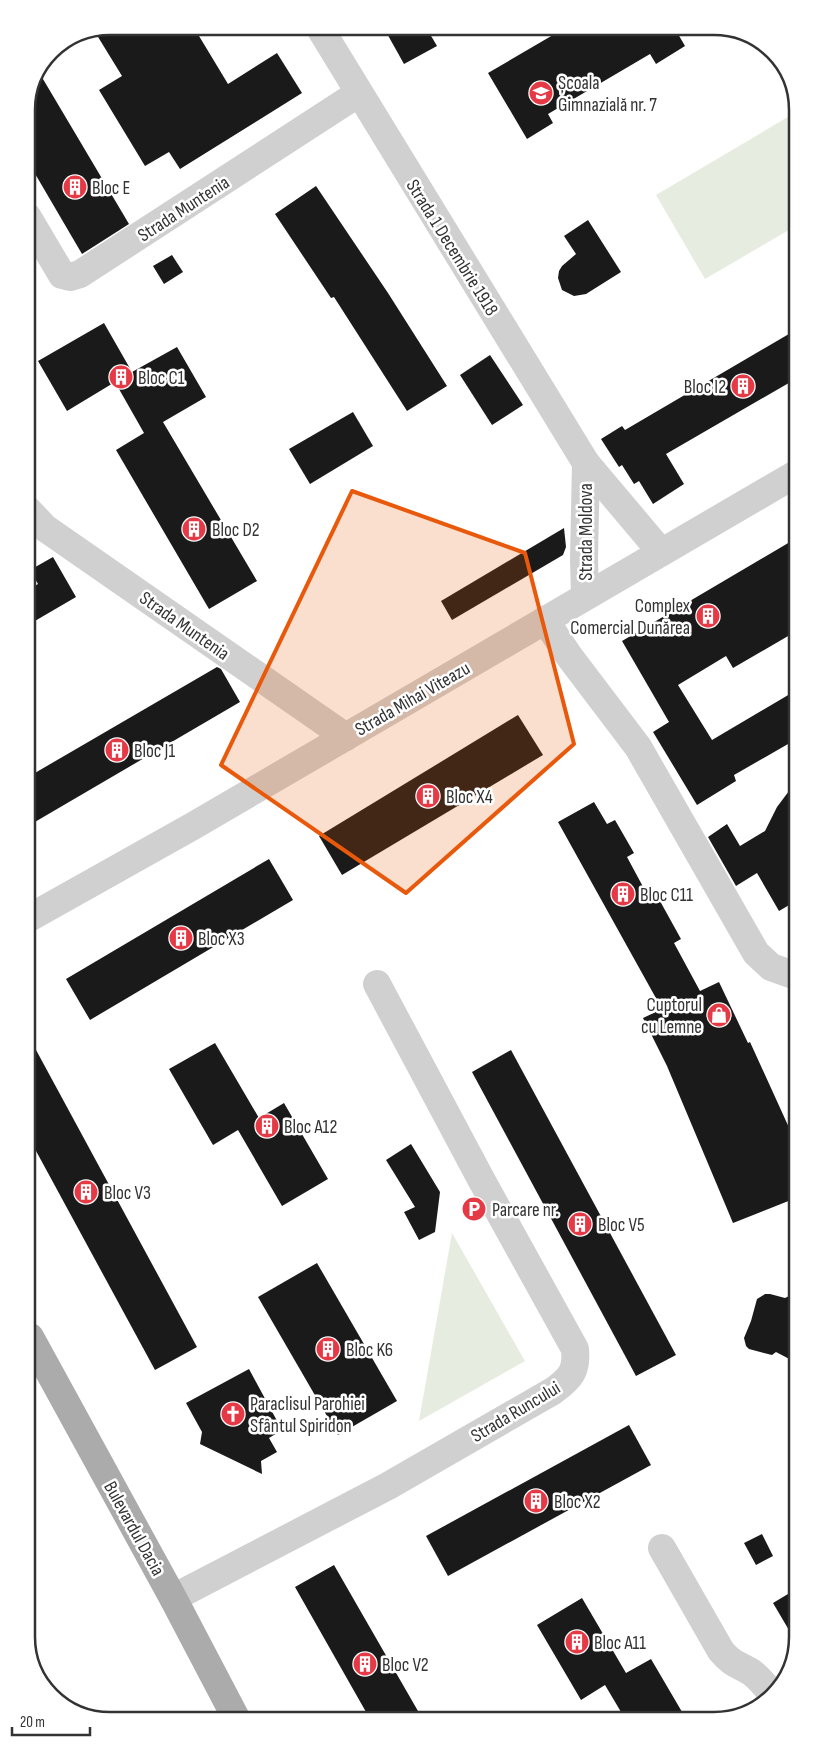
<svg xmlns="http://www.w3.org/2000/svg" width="824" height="1747" viewBox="0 0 824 1747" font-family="'Sofia Sans Condensed',sans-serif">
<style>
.green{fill:#e6ecdf}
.building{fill:#1a1a1a}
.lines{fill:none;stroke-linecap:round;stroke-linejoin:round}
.minor{stroke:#d0d0d0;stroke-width:28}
.major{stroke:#ababab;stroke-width:28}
.marked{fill:#e8590c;fill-opacity:0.2;stroke:#e8590c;stroke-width:4;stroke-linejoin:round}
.labels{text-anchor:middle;stroke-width:5;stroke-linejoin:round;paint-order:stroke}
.poi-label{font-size:19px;fill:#333;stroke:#fff;text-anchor:start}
.street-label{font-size:19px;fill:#333;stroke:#fff}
.rim{fill:none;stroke:#333;stroke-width:2.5}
</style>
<rect width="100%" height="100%" fill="#fff"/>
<g class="green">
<path d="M793,114l1,113 -89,52 -49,-84z"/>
<path d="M452,1233l73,128 -106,60z"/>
</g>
<g class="building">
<path d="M674,27l11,19 -29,18 -6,-10 -102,60 5,9 -26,16 -39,-66 77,-45z"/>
<path d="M427,29l10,17 -33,18 -19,-34z"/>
<path d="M196,31l32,53 49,-31 25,40 -122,76 -11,-17 -24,14 -46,-76 23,-14 -27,-44z"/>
<path d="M40,74l89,150 -47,30 -55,-94 -1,-55z"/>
<path d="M316,186l72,107 59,93 -40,25 -73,-114 -3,1 -56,-84z"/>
<path d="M588,220l33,52 -35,22 -12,2 -12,-6 -4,-12 1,-7 3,-5 14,-12 -12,-18z"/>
<path d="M172,255l11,17 -19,12 -11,-18z"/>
<path d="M104,323l28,49 45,-25 29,50 -43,25 94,159 -48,28 -93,-159 28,-17 -29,-51 -48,29 -29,-50z"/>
<path d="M794,331v49l-128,74 18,30 -31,20 -14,-23 -5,3 -12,-19 -3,2 -18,-28 21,-13 3,4z"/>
<path d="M490,355l33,50 -31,20 -32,-50z"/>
<path d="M353,412l20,34 -63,38 -21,-35z"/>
<path d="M564,528l2,19 -3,8 -111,65 -11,-19z"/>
<path d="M795,539v93l-62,36 -7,-12 -48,29 34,55 83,-49v49l-61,35 2,6 -39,24 -44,-73 16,-10 -47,-81z"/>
<path d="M53,557l23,40 -48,28v-35l10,-6 -8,-14z"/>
<path d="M217,667l4,2 19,33 -212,124v-49z"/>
<path d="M518,715l25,40 -201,120 -23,-39z"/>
<path d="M795,783l1,118 -17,10 -22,-38 -21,13 -28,-49 19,-13 13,22 25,-15 12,-24z"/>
<path d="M594,802l13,22 8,-4 19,33 -7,4 21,39 7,-4 26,47 -7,4 26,48 19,-9 29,61 2,-1 46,101v55l-63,25 -66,-157 -24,-48 19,-9 -104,-187z"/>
<path d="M269,859l24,41 -203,120 -24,-41z"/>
<path d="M29,1037l168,310 -42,23 -126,-232z"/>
<path d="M215,1043l44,75 25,-15 44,76 -46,27 -44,-76 -25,15 -44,-76z"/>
<path d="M511,1050l165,305 -40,21 -164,-304z"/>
<path d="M411,1144l29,48 -5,40 -16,8 -15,-28 11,-5 -29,-47z"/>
<path d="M317,1263l80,138 -59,34 -80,-138z"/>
<path d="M797,1292v71l-21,-11 -4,3 -23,-6 -3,-3 -2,-8 7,-17 6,-22 8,-5h5l15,4z"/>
<path d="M249,1369l33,61 -13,8 8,14 -16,9 1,13 -62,-30 2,-12 -16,-29z"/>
<path d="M629,1425l22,40 -203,111 -22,-40z"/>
<path d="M762,1534l11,22 -17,9 -12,-22z"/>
<path d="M334,1565l27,47 61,106 -52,1 -75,-132z"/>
<path d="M798,1588v49l-2,5 -23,-39z"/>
<path d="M582,1598l44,75 25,-14 34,58h-61l-19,-32 -24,15 -44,-75z"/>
</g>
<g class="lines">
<g class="minor">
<path d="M321,30l265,433 75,89"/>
<path d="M27,216l35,59 8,2 10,-3 279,-181"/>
<path d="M28,510l17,18 301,209"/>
<path d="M585,596l-1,-38 2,-95"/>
<path d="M545,620l24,36 69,91 118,206 15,14 25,9"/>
<path d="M29,918l164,-92 601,-351"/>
<path d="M662,1548l59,103c11,13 16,13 30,21 8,6 14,13 20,21"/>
<path d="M173,1598l215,-112 165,-95c18,-13 24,-20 22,-42l-93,-168 -105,-197"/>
</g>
<path class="major" d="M30,1337l143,261 64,122"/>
</g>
<path class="marked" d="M352,491l173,62 49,191 -168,149 -185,-128z"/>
<defs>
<symbol id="school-disc" viewBox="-11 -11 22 22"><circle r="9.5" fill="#e63946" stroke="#fff"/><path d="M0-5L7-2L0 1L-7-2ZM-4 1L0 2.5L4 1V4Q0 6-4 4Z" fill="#fff"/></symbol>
<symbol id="building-disc" viewBox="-11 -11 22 22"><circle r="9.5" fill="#e63946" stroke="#fff"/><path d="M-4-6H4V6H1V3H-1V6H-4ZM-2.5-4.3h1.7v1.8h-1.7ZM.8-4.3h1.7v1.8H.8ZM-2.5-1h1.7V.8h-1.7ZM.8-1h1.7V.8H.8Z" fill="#fff"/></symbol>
<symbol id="shop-disc" viewBox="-11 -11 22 22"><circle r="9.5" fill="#e63946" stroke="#fff"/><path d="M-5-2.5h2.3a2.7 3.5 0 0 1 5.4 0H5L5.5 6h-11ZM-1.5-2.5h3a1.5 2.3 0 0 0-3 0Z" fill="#fff"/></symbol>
<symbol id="parking-disc" viewBox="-11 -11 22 22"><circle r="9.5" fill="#e63946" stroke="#fff"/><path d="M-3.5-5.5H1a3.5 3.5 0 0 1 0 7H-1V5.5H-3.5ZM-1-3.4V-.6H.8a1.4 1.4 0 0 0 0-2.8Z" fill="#fff"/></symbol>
<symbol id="church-disc" viewBox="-11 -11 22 22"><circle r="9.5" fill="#e63946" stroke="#fff"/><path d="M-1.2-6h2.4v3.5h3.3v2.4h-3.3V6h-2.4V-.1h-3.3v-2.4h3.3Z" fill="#fff"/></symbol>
</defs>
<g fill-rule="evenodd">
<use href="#school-disc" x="527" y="79" width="28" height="28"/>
<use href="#building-disc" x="61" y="173" width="28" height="28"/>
<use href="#building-disc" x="107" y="363" width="28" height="28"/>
<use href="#building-disc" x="729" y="372" width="28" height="28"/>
<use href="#building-disc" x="180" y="515" width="28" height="28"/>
<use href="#building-disc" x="694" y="602" width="28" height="28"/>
<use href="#building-disc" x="103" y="736" width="28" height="28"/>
<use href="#building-disc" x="414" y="782" width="28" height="28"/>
<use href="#building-disc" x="609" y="880" width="28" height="28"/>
<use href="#building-disc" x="167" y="924" width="28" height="28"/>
<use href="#shop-disc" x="705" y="1001" width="28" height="28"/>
<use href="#building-disc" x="253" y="1112" width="28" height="28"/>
<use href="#building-disc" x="72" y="1178" width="28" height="28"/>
<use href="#parking-disc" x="460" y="1195" width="28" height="28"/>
<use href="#building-disc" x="566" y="1210" width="28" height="28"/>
<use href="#building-disc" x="314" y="1335" width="28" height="28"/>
<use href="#church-disc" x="219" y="1400" width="28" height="28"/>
<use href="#building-disc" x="522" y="1487" width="28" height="28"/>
<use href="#building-disc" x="563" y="1628" width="28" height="28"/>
<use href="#building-disc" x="351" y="1650" width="28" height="28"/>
</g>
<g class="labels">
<g class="poi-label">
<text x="558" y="89">Școala<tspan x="558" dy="22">Gimnazială nr. 7</tspan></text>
<text x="92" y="194">Bloc E</text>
<text x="138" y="384">Bloc C1</text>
<text x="726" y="393" text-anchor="end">Bloc I2</text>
<text x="212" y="536">Bloc D2</text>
<text x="690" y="612" text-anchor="end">Complex<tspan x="690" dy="22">Comercial Dunărea</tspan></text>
<text x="134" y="757">Bloc J1</text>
<text x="446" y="803">Bloc X4</text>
<text x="640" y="901">Bloc C11</text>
<text x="198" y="945">Bloc X3</text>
<text x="702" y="1011" text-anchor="end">Cuptorul<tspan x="702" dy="22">cu Lemne</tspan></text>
<text x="284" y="1133">Bloc A12</text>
<text x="104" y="1199">Bloc V3</text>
<text x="492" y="1216">Parcare nr.</text>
<text x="598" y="1231">Bloc V5</text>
<text x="346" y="1356">Bloc K6</text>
<text x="250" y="1410">Paraclisul Parohiei<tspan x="250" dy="22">Sfântul Spiridon</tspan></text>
<text x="554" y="1508">Bloc X2</text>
<text x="594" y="1649">Bloc A11</text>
<text x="382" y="1671">Bloc V2</text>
</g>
<g class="street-label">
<text transform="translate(183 208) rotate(-33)" y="7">Strada Muntenia</text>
<text transform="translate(453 247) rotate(58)" y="7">Strada 1 Decembrie 1918</text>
<text transform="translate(585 532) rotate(-90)" y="7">Strada Moldova</text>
<text transform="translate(185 625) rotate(35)" y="7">Strada Muntenia</text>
<text transform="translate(412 698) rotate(-30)" y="7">Strada Mihai Viteazu</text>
<text transform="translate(515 1411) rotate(-31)" y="7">Strada Runcului</text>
<text transform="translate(135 1528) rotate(61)" y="7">Bulevardul Dacia</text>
</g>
</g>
<path d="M0 0H824V1747H0ZM110 35H714A75 75 0 0 1 789 110V1637A75 75 0 0 1 714 1712H110A75 75 0 0 1 35 1637V110A75 75 0 0 1 110 35Z" fill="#fff" fill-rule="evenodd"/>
<path class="rim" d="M110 35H714A75 75 0 0 1 789 110V1637A75 75 0 0 1 714 1712H110A75 75 0 0 1 35 1637V110A75 75 0 0 1 110 35Z"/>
<path d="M12 1727v8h78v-8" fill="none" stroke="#333333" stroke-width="2.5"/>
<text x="20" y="1727" font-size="15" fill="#333333" stroke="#ffffff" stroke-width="4" paint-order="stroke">20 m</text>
</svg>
